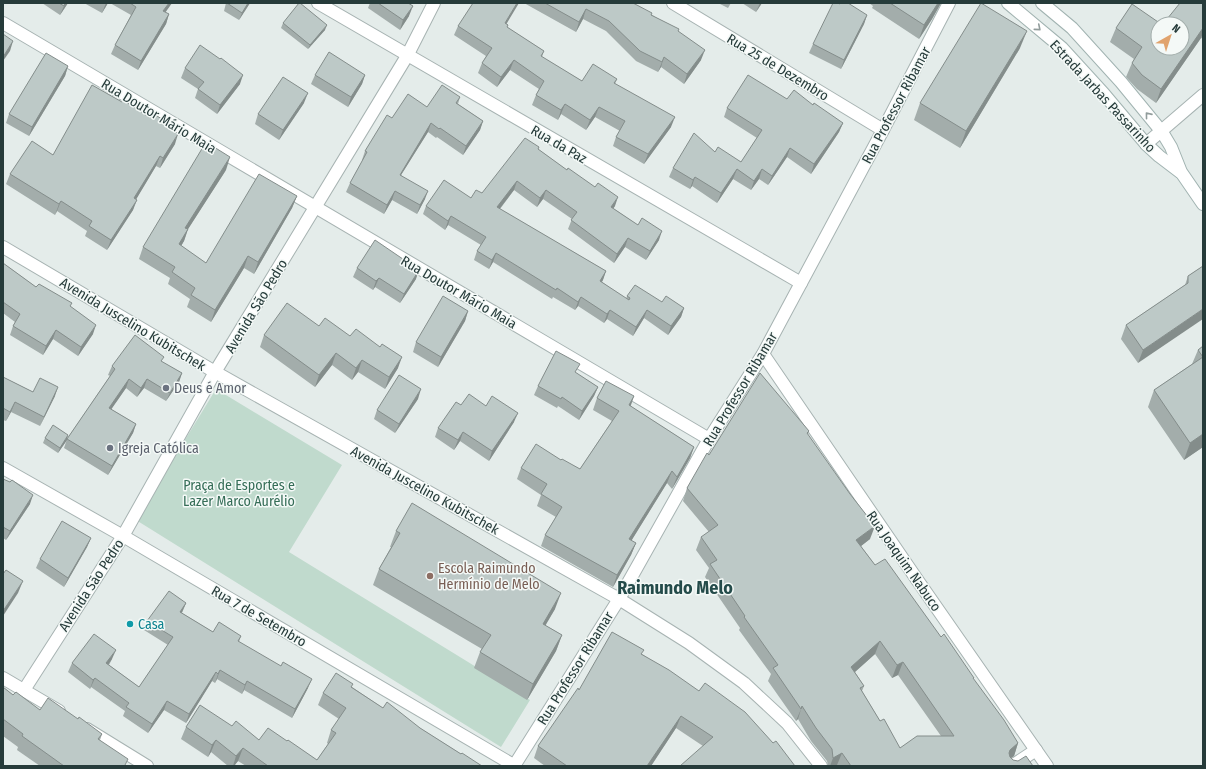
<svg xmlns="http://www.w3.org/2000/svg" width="1206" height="769" viewBox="0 0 1206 769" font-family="'Fira Sans Condensed',sans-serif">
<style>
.green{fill:#c0dacd}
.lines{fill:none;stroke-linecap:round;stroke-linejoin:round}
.street-casing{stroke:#a7b3b2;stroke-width:14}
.secondary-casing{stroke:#a1b3b1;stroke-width:14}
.street{stroke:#fff;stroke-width:12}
.secondary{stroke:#fff;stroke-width:12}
.wall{fill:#a3adab;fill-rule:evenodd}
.shaded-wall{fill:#848d8b}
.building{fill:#bdc9c7;stroke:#848d8b;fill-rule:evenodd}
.oneway{stroke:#929d9c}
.worship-dot{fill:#6b7280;stroke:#f4f9f7;stroke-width:1.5}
.education-dot{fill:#8d6e63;stroke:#f4f9f7;stroke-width:1.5}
.culture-dot{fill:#0f9aa8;stroke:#f4f9f7;stroke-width:1.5}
.labels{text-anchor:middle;stroke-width:3;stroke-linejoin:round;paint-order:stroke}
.street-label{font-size:14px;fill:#263b3a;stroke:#f4f9f7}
.worship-label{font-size:14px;fill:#5b616d;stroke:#f4f9f7;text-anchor:start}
.park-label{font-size:14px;fill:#356d57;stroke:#f4f9f7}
.education-label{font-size:14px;fill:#785e54;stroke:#f4f9f7;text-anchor:start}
.culture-label{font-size:14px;fill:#0d838f;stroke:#f4f9f7;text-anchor:start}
.district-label{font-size:18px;font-weight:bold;fill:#244b4a;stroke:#f4f9f7}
</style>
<rect width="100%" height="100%" fill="#e4ecea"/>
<path class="green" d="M216,389l126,76 -53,87 241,148 -29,47 -365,-227z"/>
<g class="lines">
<defs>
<g id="street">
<path d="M318,3l483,280"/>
<path d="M673,3l210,127"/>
<path d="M3,23l706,416"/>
<path d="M1146,144l57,-49"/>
<path d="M3,247l212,125 404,227 70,44 55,40 43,40 34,43"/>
<path d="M763,354l155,227 129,185"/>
<path d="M3,468l120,68 392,230"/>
<path d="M3,678l56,33"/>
<path d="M24,690l99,-154 92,-164 192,-316 27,-53"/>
<path d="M87,729l60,37"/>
<path d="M514,766l105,-167 90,-160 54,-85 120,-224 66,-127"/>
<path d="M1012,766l24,-16"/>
</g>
<g id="secondary">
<path d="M1008,3l54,45 42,46 42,50 13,12 21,16"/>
<path d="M1042,3l30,25 49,54 41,50 9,15 10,25 22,32"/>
</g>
</defs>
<use href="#street" class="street-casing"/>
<use href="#secondary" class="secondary-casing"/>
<use href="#street" class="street"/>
<use href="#secondary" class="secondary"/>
</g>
<g class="wall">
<path d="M42,3h26l-8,12z"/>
<path d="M84,3h24l-6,10z"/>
<path d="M110,3h62l-7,9 4,2 -3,10 -28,46 -27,-16 4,-9 16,-30z"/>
<path d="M226,3h24l-11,17 -15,-9z"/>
<path d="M370,3h39v13l-9,14 -32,-22z"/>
<path d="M524,3h109l45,28 23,29 -17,24 -23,-17 -3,5 -22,-11 -30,-30 -23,-12 -7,13z"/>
<path d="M718,3h13l-3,5z"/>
<path d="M742,3h20l-6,9z"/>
<path d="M869,3h72l-9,16 -13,20 -47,-31 1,-2z"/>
<path d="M1203,3v36l-2,-1 -45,65 -19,-14 -11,-12 6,-14 2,-4 -24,-17 6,-14 42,20z"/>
<path d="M867,15l-3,9 -23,45 -32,-16 4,-9z"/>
<path d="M283,23l42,7 -17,19 -27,-21z"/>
<path d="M507,24l1,1 -1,2 37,24 -2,6 40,24 35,-2 -2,5 56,43 -27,37 -31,-18 3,-9 4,-6 -25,-14 -9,13 -25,-16 -3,6 -26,-15 4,-10 3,-6 -29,-19 -13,17 -19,-14 4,-10 4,-7 -32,-21 4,-9z"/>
<path d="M1020,48l-60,100 -46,-28 6,-17z"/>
<path d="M68,66l-3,10 -36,60 -23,-13 3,-9z"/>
<path d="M185,68l55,16 -23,30 -22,-16 3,-9 -17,-11z"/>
<path d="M315,75h50l-3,9 -14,23 -37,-23z"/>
<path d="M460,97l-2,7 25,17 -3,9 -17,25 -26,-18 -1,1 -8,-6 -27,43 24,24 -8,15 -25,-14 -8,14 -38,-22 4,-9 13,-23h-1l3,-9 27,-33z"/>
<path d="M787,99l26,6 30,18 -4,9 -28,42 -24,-17 -19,28 -9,-6 -8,11 -18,-11 -16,24 -25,-17 -2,3 -21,-12 4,-9 42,-16 26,10 16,-24 -33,-21 3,-9z"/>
<path d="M304,103l-25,37 -24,-16 3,-10z"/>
<path d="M149,117l26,15v12l-15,24 -4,-2 -20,33 -3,11 -26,40 -22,-14 2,-5 -30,-20 -2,4 -49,-31 4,-10 43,-19z"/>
<path d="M539,147l-1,2 77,57 -2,2 46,32 -13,20 -21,-13 -11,16 -46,-34 4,-10 -29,-20 -6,8 -23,-17 -14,19 106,62 -4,11 24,17 1,-3 35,6 22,6 -3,9 -13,18 -24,-17 -11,18 -26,-17 -3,4 -26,-17 -3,4 -22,-13 -1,2 -59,-37 -4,7 -15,-9 3,-9 4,-6 -33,-20 -3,5 -22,-16 3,-8 45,-8 11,-5z"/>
<path d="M226,170l-38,59 -4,12 -3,5 25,17 91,-67 -5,12 -38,66 -10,-6 -33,54 -24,-15 3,-8 -22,-15 2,-6 -31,-19 4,-12z"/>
<path d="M3,263l33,24 34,20 23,27 -15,22 -25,-17 -10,16 -33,-20 3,-9 2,-4 -12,-9z"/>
<path d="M1203,266l-65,97 -17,-24 5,-14 59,-40 3,-9z"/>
<path d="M357,268l59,11 -16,24 -25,-16 -2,3 -20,-13z"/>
<path d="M468,311l-3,10 -27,46 -25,-15 3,-10z"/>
<path d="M264,335l86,1 48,32 -13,21 -27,-17 -6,8 -20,-15 -17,22 -55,-40z"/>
<path d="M1203,346v101l-19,13 -36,-53 6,-17 38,-26 6,-14z"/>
<path d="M162,362l20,11 -3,9 -13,19 -22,-13 -7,9 -11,-9 -15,21 25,15 -3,9 -25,42 -44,-27 3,-9 43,-63 -2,-1 4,-9z"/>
<path d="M576,373l22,14 -4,9 -15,24 -21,-14 -1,2 -23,-13 4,-9z"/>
<path d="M3,377l30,15 22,4 -15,30 -29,-14 -5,9 -3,-1z"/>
<path d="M634,396l-4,10 64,41 -4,11 -18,31 -5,-6 -36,58 5,2 -5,12 -18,32 -72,-41 4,-11 11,-18 -19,-11 4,-11 -24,-16 4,-11 40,-8 19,9 32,-48 -19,-11 4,-12z"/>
<path d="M418,399l-23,34 -21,-14 3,-9z"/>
<path d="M461,405l25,1 28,16 -25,39 -29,-20 -6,9 -19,-13 3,-9z"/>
<path d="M809,431l-1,4 62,104 -9,7 14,19 66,72 32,42 45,64 -4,13 -3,2 2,2 20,6h-195l-1,-1 -1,1h-8l-1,-5 -16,-20 -13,-22 -2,2 -28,-40 3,-7 -32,-44 1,-2 -35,-51 4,-9 -13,-18 5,-13 8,-5 -26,-31 4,-13 22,-33zM875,654l17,24 6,-3 43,61 -41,12 -20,-27 -18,-30 2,-5 -9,-14z"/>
<path d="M45,438l22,2 -9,13 -15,-10z"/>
<path d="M3,479l27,25 -24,36 -3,-2z"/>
<path d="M396,531l159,78 -10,16 17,10 -6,16 -29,49 -53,-32 6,-16 2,-3 -109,-64 6,-16 12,-22h-1z"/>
<path d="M91,538l-4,9 -23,40 -28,-19 4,-9z"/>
<path d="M186,603l-4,10 31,19 28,4 -2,6 69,46 -16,30 -48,-28 -2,4 -25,-15 -2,4 -3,-2 -26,42 -22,-13 -16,23 -25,-17 2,-5 -34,-24 -1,2 -22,-17 4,-9 40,-4 -3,6 30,22 29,-42 -24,-15 3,-9z"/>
<path d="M642,654l131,89 22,23 -92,-20 -27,-18 -25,38h-106l-11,-8 4,-12 41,-56z"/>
<path d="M3,687l10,8 27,15 38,9 24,15 -2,6 26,26h-86l-23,-16 1,-3 -15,-11z"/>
<path d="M352,687l31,21 37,20 41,26 21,12h-236l-8,-5 -4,5h-6l-17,-14 -3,5 -27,-18 5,-12 46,-1 27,14 28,1 30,19 11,-16 -1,-1 4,-13 8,-11 -21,-14 5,-12z"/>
</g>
<g class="shaded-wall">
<path d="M65,3h3l-8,12 4,-9z"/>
<path d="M106,3h2l-6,10z"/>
<path d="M169,3h3l-12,17 3,-9z"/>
<path d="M248,3h2l-11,17 3,-7z"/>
<path d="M517,3h2l-18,30 4,-10z"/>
<path d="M760,3h2l-6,9z"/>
<path d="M938,3h3l-9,16 -13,20 5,-14z"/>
<path d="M413,6l-4,10 -9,14 3,-10z"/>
<path d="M586,9l-3,10 -7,13 3,-10z"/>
<path d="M169,14l-3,10 -28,46 3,-9z"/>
<path d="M867,15l-3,9 -23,45 3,-9z"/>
<path d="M327,25l-2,5 -17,19 2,-4z"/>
<path d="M1203,28v5l-2,5 -45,65 5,-14z"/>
<path d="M1027,31l-7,17 -60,100 6,-17z"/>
<path d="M13,41l-3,10 -7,10v-4z"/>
<path d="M705,50l-4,10 -17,24 3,-10z"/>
<path d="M664,57l-3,10 -3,5z"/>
<path d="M514,60l-4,10 -13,17 4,-10z"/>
<path d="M68,66l-3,10 -36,60 3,-9z"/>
<path d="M243,75l-3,9 -23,30 3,-9z"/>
<path d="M365,75l-3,9 -14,23 3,-10z"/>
<path d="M308,93l-4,10 -25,37 4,-10z"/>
<path d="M565,104l-4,10 -3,6 3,-10z"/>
<path d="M599,107l-4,10 -9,13 4,-10z"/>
<path d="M675,117l-4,10 -27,37 4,-10z"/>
<path d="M483,121l-3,9 -17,25 3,-9z"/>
<path d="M431,123l-3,9 -32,51 4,-8z"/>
<path d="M843,123l-4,9 -28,42 3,-10z"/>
<path d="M178,134l-3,10 -15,24 3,-10z"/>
<path d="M790,148l-3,9 -19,28 4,-9z"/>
<path d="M160,156l-4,10 -25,42 3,-10z"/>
<path d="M230,157l-4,13 -45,70 4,-12z"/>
<path d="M737,169l-4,10 -16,24 4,-10z"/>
<path d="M762,169l-3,10 -8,11 3,-9z"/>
<path d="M695,177l-3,9 -2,3 3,-9z"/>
<path d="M517,181l-3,9 -20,26 3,-9z"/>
<path d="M546,190l-3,9 -6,8 3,-9z"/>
<path d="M395,191l-3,9 -8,14 3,-9z"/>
<path d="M428,191l-3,8 -8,15 3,-9z"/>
<path d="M297,196l-5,12 -38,66 4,-12z"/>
<path d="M618,197l-3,9 -7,10 3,-9z"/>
<path d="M137,200l-4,10 -26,40 4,-10z"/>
<path d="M61,201l-4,10 -2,4 4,-11z"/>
<path d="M451,216l-3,9 -3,5 3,-9z"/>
<path d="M188,229l-4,12 -9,15 4,-12z"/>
<path d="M662,231l-3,9 -13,20 4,-9z"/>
<path d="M628,238l-3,9 -11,16 3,-9z"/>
<path d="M496,253l-3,9 -4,7 3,-9z"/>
<path d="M248,256l-4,12 -33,54 4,-12z"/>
<path d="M419,270l-3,9 -16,24 4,-9z"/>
<path d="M606,271l-3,9 -6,10 3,-9z"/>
<path d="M379,278l-4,9 -2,3 3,-9z"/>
<path d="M581,297l-3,9 -3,4 3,-8z"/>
<path d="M684,308l-3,9 -13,18 3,-9z"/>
<path d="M1203,309v10l-65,44 5,-13z"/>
<path d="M610,310l-3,9 -3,4 3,-9z"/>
<path d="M647,310l-3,8 -11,18 3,-9z"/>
<path d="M468,311l-3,10 -27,46 3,-10z"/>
<path d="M96,325l-3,9 -15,22 3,-9z"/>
<path d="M56,330l-3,9 -10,16 3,-9z"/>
<path d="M336,353l-4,12 -17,22 4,-12z"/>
<path d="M402,357l-4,11 -13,21 4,-12z"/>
<path d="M362,360l-4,12 -6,8 4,-12z"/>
<path d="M182,373l-3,9 -13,19 4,-8z"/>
<path d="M129,379l-3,9 -20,29 3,-9z"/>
<path d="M147,379l-3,9 -7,9 4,-9z"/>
<path d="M58,387l-3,9 -15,30 4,-9z"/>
<path d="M598,387l-4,9 -15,24 3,-9z"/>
<path d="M421,389l-3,10 -23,34 4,-9z"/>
<path d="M634,396l-4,12 -1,-3z"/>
<path d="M15,402l-4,10 -5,9 4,-9z"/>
<path d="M518,413l-4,9 -25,39 3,-10z"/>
<path d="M136,424l-3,9 -25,42 4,-9z"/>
<path d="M463,432l-3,9 -6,9 4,-10z"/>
<path d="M1203,434v13l-19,13 6,-17z"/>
<path d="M68,435l-1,5 -9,13 2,-5z"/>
<path d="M694,447l-4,11 -18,31 5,-12z"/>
<path d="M672,471l-5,12 -42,68 4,-12z"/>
<path d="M33,495l-3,9 -24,36 4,-9z"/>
<path d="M875,526l-5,13 -18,14 4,-13z"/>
<path d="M91,538l-4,9 -23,40 4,-9z"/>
<path d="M636,543l-5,12 -18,32 4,-12z"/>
<path d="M23,581l-5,12 -15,23v-5z"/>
<path d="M561,593l-6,16 -18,31 6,-16z"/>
<path d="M186,603l-4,9 -6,9 4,-9z"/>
<path d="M562,635l-6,16 -29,49 6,-16z"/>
<path d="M880,641l-5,13 -28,25 4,-12z"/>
<path d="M116,650l-4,9 -9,13 3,-9z"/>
<path d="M903,662l-5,13 -6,3 5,-13z"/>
<path d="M220,670l-3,9 -2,4 3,-9z"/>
<path d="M216,672l-4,9 -26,42 3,-9z"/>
<path d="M95,678l-4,9 -1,2 3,-9z"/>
<path d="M312,679l-4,9 -16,30 3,-9z"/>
<path d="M247,681l-3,9 -2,4 3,-9z"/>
<path d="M167,701l-3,9 -16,23 4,-9z"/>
<path d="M802,706l-4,13 -2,2 5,-12z"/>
<path d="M681,716l-5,12 -25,38h-4z"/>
<path d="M216,740l-5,12 -3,5 4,-12z"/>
<path d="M1018,743l-4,13 -9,6 5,-12z"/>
<path d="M243,748l-5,13 -4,5h-1l3,-10z"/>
<path d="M842,753l-5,12 -1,1h-6l3,-8z"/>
</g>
<g class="building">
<path d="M59,3h6l-1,3z"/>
<path d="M130,3h39l-6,8 6,3 -28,47 -26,-16 21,-38z"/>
<path d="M227,3h21l-6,10z"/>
<path d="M299,3h1l27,22 -17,20 -27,-22z"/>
<path d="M378,3h30l5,3 -10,14z"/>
<path d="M473,3h44l-12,20 3,2 -1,2 37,24 -3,5 41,25 11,-17 24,15 -3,4 61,34 -27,37 -32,-17 9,-16 -26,-14 -9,13 -25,-16 -4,6 -25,-15 8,-14 -30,-21 -13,17 -19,-14 10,-15 -34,-22z"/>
<path d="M545,3h88l19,10 -1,2 28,14 -1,2 27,19 -18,24 -23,-17 -2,5 -22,-11 -31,-30 -23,-12 -7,13z"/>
<path d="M833,3h5l2,1 1,-1h7l19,12 -23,45 -31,-16z"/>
<path d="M890,3h48l-14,22z"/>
<path d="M981,3l46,28 -61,100 -46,-28z"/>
<path d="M1180,3h23v25l-42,61 -19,-14 -10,-12 10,-16 -26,-19 16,-24 29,20h-3v24h24v-24h-19z"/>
<path d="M3,34l10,7 -10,16z"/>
<path d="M200,45l20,14 1,-1 22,17 -23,30 -22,-16 6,-7 -19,-14z"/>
<path d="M329,52l36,23 -14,22 -36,-22z"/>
<path d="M46,53l22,13 -36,61 -23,-13z"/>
<path d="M748,75l39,24 7,-9 19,15 1,-2 29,20 -29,41 -24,-16 -18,28 -10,-7 -8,12 -17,-12 -16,24 -26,-16 -2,3 -20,-12 21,-35 21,19 3,-5 23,15 21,-32 -35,-22z"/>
<path d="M283,77l25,16 -25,37 -25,-16z"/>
<path d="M92,85l30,17 1,-2 26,17 3,-4 25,15 -2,3 3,3 -15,24 -3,-2 -26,42 3,2 -26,40 -22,-14 3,-5 -31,-20 -2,3 -49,-30 22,-33 21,14z"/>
<path d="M442,85l18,12 -4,6 27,18 -17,25 -26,-18 -1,1 -8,-6 -31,52 28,16 -8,14 -25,-14 -8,14 -37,-22 17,-31 -2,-1 22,-36 5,3 16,-24 19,13z"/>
<path d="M525,138l14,9 -1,2 29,21 1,-2 27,19 3,-4 20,14 -7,10 27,18 4,-7 20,13 -12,20 -22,-13 -11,16 -46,-34 6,-8 -31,-22 -6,8 -23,-17 -20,26 109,64 -6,10 29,19 1,-2 -3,-2 8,-11 27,17 4,-6 18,12 -13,18 -24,-16 -11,17 -26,-17 -3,4 -26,-17 -3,5 -21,-14 -1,2 -60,-37 -4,7 -15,-9 9,-14 -35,-21 -3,5 -22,-15 18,-26 27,18 5,-8 6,3z"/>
<path d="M206,142l24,15 -45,71 3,1 -9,15 27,19 53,-89 38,22 -39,66 -10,-6 -33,54 -24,-15 4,-7 -23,-16 3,-5 -32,-20z"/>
<path d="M375,240l44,30 -15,24 -25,-16 -3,3 -19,-13z"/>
<path d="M3,263l33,24 3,-3 33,19 -2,3 26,19 -15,22 -25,-17 -10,16 -33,-20 7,-12 -17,-12z"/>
<path d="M1203,266v43l-60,41 -17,-25 62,-42v-7z"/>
<path d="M443,296l25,15 -27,46 -25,-15z"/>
<path d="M287,303l32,23 6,-8 25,18 6,-7 24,18 2,-3 20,13 -13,20 -27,-17 -6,8 -20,-15 -17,22 -55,-40z"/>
<path d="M135,335l29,22 -3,4 21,12 -12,20 -23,-14 -6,9 -12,-9 -20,29 27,16 -24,42 -45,-27 48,-70 -3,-3z"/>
<path d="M1203,346v88l-13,9 -36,-53 49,-33 -5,-7z"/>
<path d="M556,351l24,13 -5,8 23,15 -16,24 -20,-14 -1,2 -23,-13z"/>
<path d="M760,373l49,58 -2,2 43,61 25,32 -19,14 19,25 10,-6 56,78 3,-3 30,44h-1l31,42 14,23 -8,7 -1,3 1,4 3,3 5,1 8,-5 7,10h-182l-9,-13 -9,5 -1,-9 -16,-21 -14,-22 -1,3 -28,-41 5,-3 -34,-48 1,-1 -35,-52 7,-4 -16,-23 17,-12 -31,-37 20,-35 2,2zM880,641l17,24 6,-3 51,74h-37l-17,12 -16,-29 -4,2 -20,-33 4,-2 -13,-19z"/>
<path d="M399,375l22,14 -22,35 -22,-14z"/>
<path d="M3,377l30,15 7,-14 18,9 -14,30 -29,-15 -5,10 -7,-4z"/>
<path d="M606,381l28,15 -5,9 65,42 -17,30 -5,-6 -43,68 7,4 -19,32 -72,-40 17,-28 -21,-13 6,-10 -26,-16 15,-24 25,16 1,-1 18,10 39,-58 -22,-13z"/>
<path d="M469,394l17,12 6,-10 26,17 -26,38 -29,-19 -5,8 -20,-12 18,-26 5,3z"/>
<path d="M53,425l15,10 -8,13 -15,-10z"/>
<path d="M3,479l7,3 2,-2 21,15 -23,36 -7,-4z"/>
<path d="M412,503l149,90 -18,31 19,11 -29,49 -53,-32 11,-17 -112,-66 21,-36 -4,-2z"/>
<path d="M62,521l29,17 -23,40 -28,-19z"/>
<path d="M6,570l17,11 -20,30v-37z"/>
<path d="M169,591l17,12 -6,9 33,20 6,-10 22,14 -3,5 43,25 2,-4 29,17 -17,30 -48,-28 -2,4 -25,-15 -2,4 -2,-2 -27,42 -22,-13 -15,23 -26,-17 3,-4 -34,-25 -2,2 -21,-17 22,-29 22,16 -10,13 33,24 34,-50 -26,-16z"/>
<path d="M612,632l32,18 -3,4 28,16 30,21 6,-8 40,29 28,31 3,-2 19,25h-115l33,-29 -32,-21 -34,50h-69l-1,-1v1h-10l-29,-20 40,-58 1,2z"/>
<path d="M336,673l17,11 -2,3 32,21 4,-6 33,26 41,26 1,-1 20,13h-214l-25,-18 -7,8 -20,-16 -4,5 -26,-18 14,-22 32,21 4,-5 23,19 9,-12 19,13 1,-1 29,20 19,-27 -5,-3 15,-22 -23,-15z"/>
<path d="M3,687l10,8 3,-3 24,18 8,-12 30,21 1,-2 23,17 -4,5 30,20 -3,6 1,1h-62l-42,-30 1,-2 -20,-15z"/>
</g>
<defs><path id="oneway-chevron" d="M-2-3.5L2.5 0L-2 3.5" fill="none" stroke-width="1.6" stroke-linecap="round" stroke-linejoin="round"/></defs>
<g class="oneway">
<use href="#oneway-chevron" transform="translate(1038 28) rotate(40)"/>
<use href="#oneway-chevron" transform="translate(1148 115) rotate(-129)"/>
</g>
<g class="worship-dot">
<circle cx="166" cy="388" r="4"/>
<circle cx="110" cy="448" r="4"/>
</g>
<circle class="education-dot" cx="430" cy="576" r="4"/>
<circle class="culture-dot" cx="130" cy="624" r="4"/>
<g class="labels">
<g class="street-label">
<text transform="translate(778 67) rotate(31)" y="5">Rua 25 de Dezembro</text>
<text transform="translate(1103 96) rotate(47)" y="5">Estrada Jarbas Passarinho</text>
<text transform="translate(896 105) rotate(-62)" y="5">Rua Professor Ribamar</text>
<text transform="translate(159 116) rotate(31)" y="5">Rua Doutor Mário Maia</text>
<text transform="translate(559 144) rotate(30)" y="5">Rua da Paz</text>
<text transform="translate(459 292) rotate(30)" y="5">Rua Doutor Mário Maia</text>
<text transform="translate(256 306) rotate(-59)" y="5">Avenida São Pedro</text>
<text transform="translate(133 324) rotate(31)" y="5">Avenida Juscelino Kubitschek</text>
<text transform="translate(740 389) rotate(-59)" y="5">Rua Professor Ribamar</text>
<text transform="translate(425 490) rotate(29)" y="5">Avenida Juscelino Kubitschek</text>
<text transform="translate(904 561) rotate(55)" y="5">Rua Joaquim Nabuco</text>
<text transform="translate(91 585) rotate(-57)" y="5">Avenida São Pedro</text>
<text transform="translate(259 616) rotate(30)" y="5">Rua 7 de Setembro</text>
<text transform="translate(575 668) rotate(-58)" y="5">Rua Professor Ribamar</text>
</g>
<g class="worship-label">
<text x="174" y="393">Deus é Amor</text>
<text x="118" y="453">Igreja Católica</text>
</g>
<g class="park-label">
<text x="239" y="490">Praça de Esportes e<tspan x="239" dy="16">Lazer Marco Aurélio</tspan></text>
</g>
<g class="education-label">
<text x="438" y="573">Escola Raimundo<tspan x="438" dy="16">Hermínio de Melo</tspan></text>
</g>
<g class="culture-label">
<text x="138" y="629">Casa</text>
</g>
<g class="district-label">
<text x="675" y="594">Raimundo Melo</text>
</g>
</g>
<rect width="1206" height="769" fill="none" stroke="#263b3a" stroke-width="8"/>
<g transform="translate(1170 36) rotate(39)"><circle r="19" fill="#f4f9f7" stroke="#a2adab"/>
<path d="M0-3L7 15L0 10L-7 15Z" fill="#e1a36d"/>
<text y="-6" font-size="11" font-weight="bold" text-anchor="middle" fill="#263b3a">N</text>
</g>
</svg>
